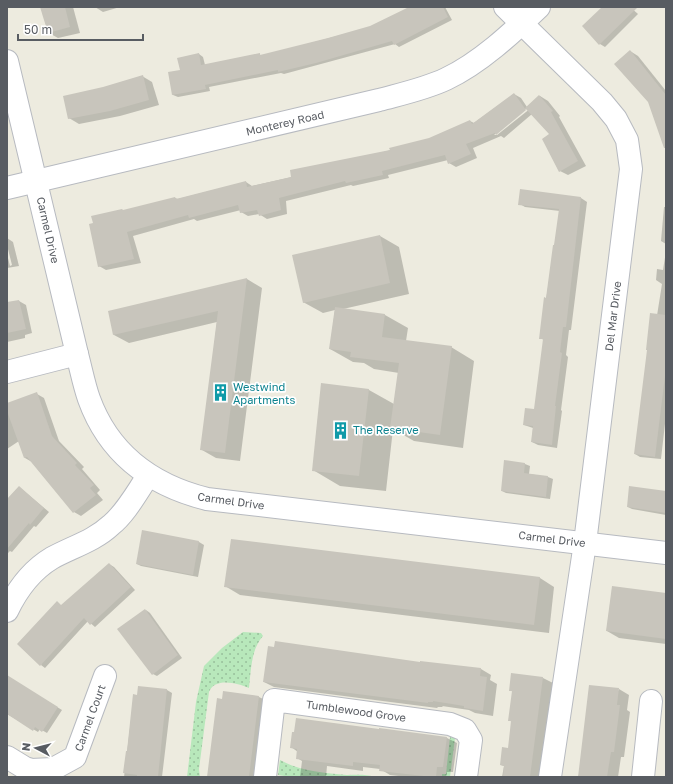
<svg xmlns="http://www.w3.org/2000/svg" width="673" height="784" viewBox="0 0 673 784" font-family="'Golos Text',sans-serif">
<style>
.grass{fill:url(#grass-dots)}
.shadow{fill:#0003;fill-rule:evenodd}
.building{fill:#c8c5bc}
.lines{fill:none;stroke-linecap:round;stroke-linejoin:round}
.minor-casing{stroke:#b7bac0;stroke-width:24}
.minor{stroke:#fff;stroke-width:22}
.labels{text-anchor:middle;stroke-width:3.5;stroke-linejoin:round;paint-order:stroke}
.street-label{font-size:11px;fill:#585c62;stroke:#fff}
.culture-label{font-size:11px;fill:#0d838f;stroke:#fff;text-anchor:start}
</style>
<defs>
<pattern id="grass-dots" width="8" height="8" patternUnits="userSpaceOnUse"><rect width="8" height="8" fill="#b8e8bb"/><path d="M2 2h.1M6 6h.1" fill="none" stroke="#98bf9b" stroke-width="1.8" stroke-linecap="round"/></pattern>
</defs>
<rect width="100%" height="100%" fill="#edebdf"/>
<g class="grass">
<path d="M243,632l18,1 2,3c-12,13 -12,35 -14,52 -12,-5 -34,-11 -40,4l-10,77 1,8h-13l9,-75 8,-36 18,-18z"/>
<path d="M450,737l5,1 -5,39h-8v-3h4z"/>
<path d="M280,760c20,11 44,13 67,15 10,0 18,-1 28,2h-84l-13,-2z"/>
</g>
<g class="shadow">
<path d="M41,7h32l7,26 -22,5 -9,-5z"/>
<path d="M95,7h25l-17,5z"/>
<path d="M411,7h34l7,13 -53,27 -4,-3 -111,30 -3,-1 -72,14 1,4 -32,6 -5,-2 -4,-22 12,-2 18,-17 4,3 2,8 54,-11 3,2 109,-29z"/>
<path d="M604,7h26l8,7 -33,33 -5,-3 -16,-18z"/>
<path d="M630,51l8,5 28,35v48z"/>
<path d="M142,76l10,6 7,23 -39,11 -41,8 -10,-6 34,-30z"/>
<path d="M514,94l7,4 6,9 13,-11 8,5 12,15 -1,1 27,49 -18,9 -8,-4 -9,-36 -19,-21 -28,24 -3,-2 -28,12 4,10 -21,9 -7,-4 -1,-3 -60,15 1,3 -36,8 -2,-1 -65,16 1,13 -20,5 -8,-5 -11,2 -7,-4v-2l-44,11 -3,-2 -61,17 8,27 -35,7 -7,-4 25,-55 51,-13 3,1 68,-17 6,4 40,-9 99,-27 38,-11 41,-18 4,2zM529,106l2,2 -34,27h-3z"/>
<path d="M581,198l6,4 -16,128h-2l-3,25 2,2 -7,53 1,1 -5,37 -19,-3 -6,-3 1,-14 -9,-3 11,-14 9,-71 -4,-2 20,-127 -35,-4 -5,-3z"/>
<path d="M664,207h2v37l-5,-3z"/>
<path d="M380,236l19,11 10,47 -66,15 42,6 23,13 -2,13 45,6 23,14 -11,87 -49,-7 -21,-12 -7,62 -46,-5 -27,-16 9,-86 47,6 25,14 5,-31 -25,-4 -10,-6 -11,-1 -23,-13 5,-39 -12,3 -20,-11z"/>
<path d="M7,238l6,4 6,24 -12,2v-14l3,12 2,-1 -5,-20z"/>
<path d="M666,251v164l-5,44 -21,-2 -5,-3 27,-170 -6,-4 1,-11 6,1z"/>
<path d="M247,279l15,9 -22,173 -24,-3 -14,-8 15,-128 -88,21 -15,-8 -5,-23z"/>
<path d="M19,301l7,4 6,28 -7,2v3l-18,4v-38z"/>
<path d="M37,394l7,4 15,43 25,26 -2,2 18,21 -3,3 6,7 -22,16 -7,-4 -42,-50 -7,-4 -6,-17 -12,8v-44z"/>
<path d="M505,461l20,3 5,2 -1,8 19,3 5,2 -3,20 -44,-6 -4,-2z"/>
<path d="M19,487l30,25 -13,15 -2,-1 -22,26 -2,-1 -3,3v-54z"/>
<path d="M666,492v23l-34,-6 -4,-2z"/>
<path d="M143,531l56,11 5,3 -6,32 -57,-11 -4,-2z"/>
<path d="M109,564l5,3 21,23 -40,37 -7,-6 -43,47 -4,-3 21,-59z"/>
<path d="M540,578l14,9 -5,46 -309,-38 -15,-9z"/>
<path d="M666,594v50l-47,-6 -12,-7z"/>
<path d="M146,610l4,3 32,45 -25,18 -4,-2z"/>
<path d="M421,662l60,7 10,6 -1,5 7,4 -4,32 -18,-3 -6,-3 -27,-4 1,1h-5l-1,1 -163,-21 -10,-5 157,-19z"/>
<path d="M9,678l53,32 -15,23 -7,-4 -2,3 -31,-18v-33z"/>
<path d="M543,678l10,5 -7,47 1,1 -6,46h-39l2,-11 -3,-1 8,-16 3,-27 -3,-2 4,-28 -3,-2z"/>
<path d="M139,687l28,3 5,3 -10,84h-38l10,-82 4,1z"/>
<path d="M619,689l10,6 -2,15 3,2 -6,45h-3l-3,20h-40z"/>
<path d="M259,697l10,5 -11,75h-50l14,-77z"/>
<path d="M380,729l67,9 10,5 -4,29h-6l-1,5h-39l-17,-2 -10,-6 -17,-2v4l-36,-5 -1,11h-26l2,-16 -5,-3 1,-6 -7,-5 89,-17z"/>
</g>
<g class="building">
<path d="M40,7h25l5,20 -22,6z"/>
<path d="M409,7h34l5,10 -54,28 -2,-4 -76,22 -38,9v-2l-73,15 1,4 -34,6 -4,-23 12,-2 -3,-12 22,-5 2,12 59,-12v2l68,-17 42,-12z"/>
<path d="M602,7h36l-39,38 -17,-19z"/>
<path d="M630,50l36,45v53h-2l-16,-46 -34,-38z"/>
<path d="M143,75l6,25 -39,11 -42,8 -5,-23 40,-9z"/>
<path d="M514,93l12,17 -30,25 -1,-2 -29,11 5,10 -23,10 -3,-9 -63,16 1,4 -37,8 -1,-2 -66,17 2,12 -22,6 -2,-6 -17,3 -2,-8 -49,13 -1,-3 -61,17 7,27 -36,8 -9,-43 4,-1 -2,-7 31,-7 1,1 52,-13 1,2 70,-18 1,6 44,-10 -1,-7 100,-20 -1,-2 40,-10 41,-18 2,4z"/>
<path d="M539,95l14,16 -2,1 27,49 -19,11 -17,-33 7,-5 -24,-26z"/>
<path d="M520,189l61,8 -15,130h-3l-3,25 2,1 -7,53h1l-4,39 -21,-3 2,-16 -10,-1 2,-17 9,1 9,-70h-4l5,-42 2,1 7,-53h1l5,-36 -41,-4z"/>
<path d="M380,235l10,48 -87,20 -11,-48z"/>
<path d="M247,278l-22,175 -25,-3 18,-139 -105,24 -5,-24z"/>
<path d="M19,300l7,29 -19,4v-31z"/>
<path d="M335,307l50,7 -3,23 70,9 -12,89 -50,-7 9,-65 -49,-6 1,-5 -22,-3z"/>
<path d="M650,313l16,2v53l-11,89 -21,-3 13,-104h-1z"/>
<path d="M321,383l48,6 -10,87 -47,-5z"/>
<path d="M37,392l15,44 25,27 -2,2 19,20 -4,3 6,7 -23,18 -46,-56 -3,1 -17,-47v-8z"/>
<path d="M504,460l21,3 -1,10 24,3 -2,21 -45,-6z"/>
<path d="M19,486l25,22 -14,17 -1,-2 -22,26v-50z"/>
<path d="M629,486l37,5v22l-39,-6z"/>
<path d="M142,530l57,11 -6,34 -57,-11z"/>
<path d="M231,539l309,38 -6,48 -310,-38z"/>
<path d="M109,563l22,24 -41,38 -6,-7 -44,48 -23,-22 40,-43 4,4z"/>
<path d="M612,586l54,7v46l-60,-8z"/>
<path d="M145,609l33,46 -26,20 -35,-46z"/>
<path d="M275,641l145,21v-1l61,7 -1,8 7,1 -4,34 -19,-3v-2l-31,-5v1h-5v1l-165,-21 5,-36 6,1z"/>
<path d="M511,673l32,4 -13,100h-27l1,-11 -4,-1 2,-18 6,1 3,-27h-3l4,-30h-3z"/>
<path d="M7,675l51,32 -16,25 -7,-5 -2,4 -26,-17z"/>
<path d="M589,685l30,3 -2,17h3l-6,47h-3l-4,25h-29z"/>
<path d="M138,686l29,3 -9,88h-21v-2l-14,-2 3,-22h1l6,-57 4,1z"/>
<path d="M223,691l36,5 -10,81h-42l10,-79 5,1z"/>
<path d="M296,718l83,11v-1l68,9 -4,30h-6l-1,10h-3l-54,-6 1,-6 -27,-3v4l-57,-7 1,-10 -7,-1 2,-16h2z"/>
</g>
<g class="lines">
<defs>
<g id="minor">
<path d="M505,7l97,95 14,17 11,21 4,29 -46,374 -35,234"/>
<path d="M7,61l70,293c4,15 7,31 12,45 20,55 62,86 118,100l459,54"/>
<path d="M7,188l372,-88c22,-6 46,-11 67,-21 34,-16 66,-46 93,-72"/>
<path d="M7,372l70,-18"/>
<path d="M7,611c10,-21 25,-41 45,-53 20,-11 42,-17 59,-33 15,-12 26,-33 37,-49"/>
<path d="M7,757l18,11 6,2 22,-1 22,-12 30,-81"/>
<path d="M265,777l9,-77 176,24 15,6 6,10 -5,37"/>
<path d="M643,777l8,-76"/>
</g>
</defs>
<use href="#minor" class="minor-casing"/>
<use href="#minor" class="minor"/>
</g>
<defs>
<symbol id="building-bare" viewBox="-9 -9 18 18"><path d="M-4-6H4V6H1V3H-1V6H-4ZM-2.5-4.3h1.7v1.8h-1.7ZM.8-4.3h1.7v1.8H.8ZM-2.5-1h1.7V.8h-1.7ZM.8-1h1.7V.8H.8Z" fill="#0f9aa8" stroke="#fff" stroke-width="2.5" paint-order="stroke"/></symbol>
</defs>
<g fill-rule="evenodd">
<use href="#building-bare" x="208" y="380" width="25" height="25"/>
<use href="#building-bare" x="328" y="418" width="25" height="25"/>
</g>
<g class="labels">
<g class="street-label">
<text transform="translate(285 123) rotate(-13)" y="4">Monterey Road</text>
<text transform="translate(48 230) rotate(77)" y="4">Carmel Drive</text>
<text transform="translate(613 316) rotate(-83)" y="4">Del Mar Drive</text>
<text transform="translate(231 501) rotate(8)" y="4">Carmel Drive</text>
<text transform="translate(552 539) rotate(7)" y="4">Carmel Drive</text>
<text transform="translate(356 711) rotate(8)" y="4">Tumblewood Grove</text>
<text transform="translate(90 718) rotate(-70)" y="4">Carmel Court</text>
</g>
<g class="culture-label">
<text x="233" y="391">Westwind<tspan x="233" dy="13">Apartments</tspan></text>
<text x="353" y="434">The Reserve</text>
</g>
</g>
<rect width="673" height="784" fill="none" stroke="#585c62" stroke-width="16"/>
<g transform="translate(36 748) rotate(277)" stroke="#ffffff" stroke-width="3" paint-order="stroke">
<path d="M0-3L7 15L0 10L-7 15Z" fill="#585c62"/>
<text y="-6" font-size="11" font-weight="bold" text-anchor="middle" fill="#585c62">N</text>
</g>
<path d="M18 34v6h125v-6" fill="none" stroke="#585c62" stroke-width="2"/>
<text x="24" y="34" font-size="12" fill="#585c62" stroke="#ffffff" stroke-width="3" paint-order="stroke">50 m</text>
</svg>
